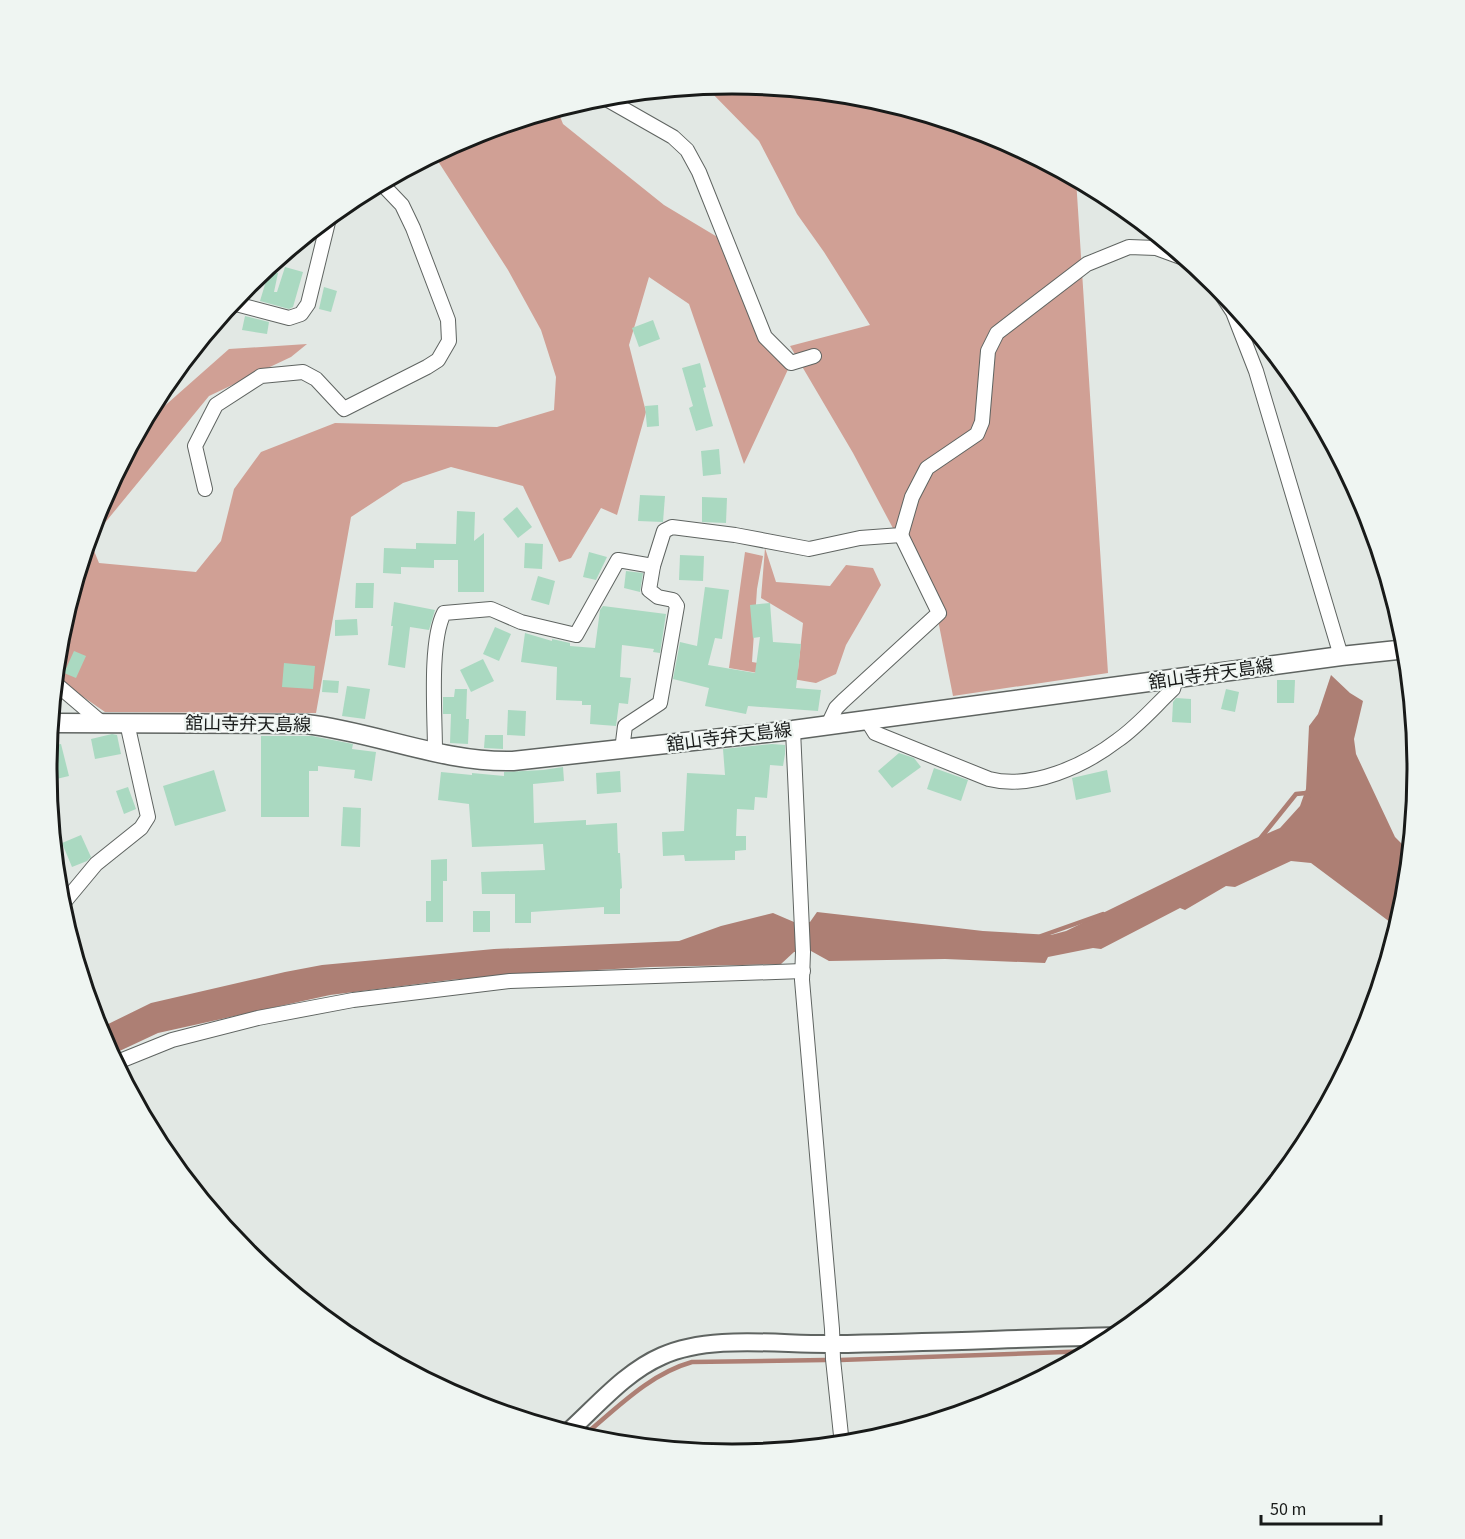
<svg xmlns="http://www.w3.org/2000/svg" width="1465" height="1539" viewBox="0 0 1465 1539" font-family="'Source Sans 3','Noto Sans JP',sans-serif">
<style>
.forest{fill:#d0a095}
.water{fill:#ad7f74}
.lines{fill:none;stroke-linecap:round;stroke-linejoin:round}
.stream{stroke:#ad7f74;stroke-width:4.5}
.building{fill:#aad9c1}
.minor-casing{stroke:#5f6461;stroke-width:16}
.tertiary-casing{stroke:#5f6461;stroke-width:20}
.secondary-casing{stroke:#5f6461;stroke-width:21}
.minor{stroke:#fff;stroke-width:14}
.tertiary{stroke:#fff;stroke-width:16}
.secondary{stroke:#fff;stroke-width:18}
.labels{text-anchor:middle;stroke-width:4.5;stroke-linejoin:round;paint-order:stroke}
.street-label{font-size:18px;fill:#181a19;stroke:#eff5f2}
.rim{fill:none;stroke:#181a19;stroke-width:3}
</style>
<rect width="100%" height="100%" fill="#e2e8e4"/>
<g class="forest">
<path d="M733,84l134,13 128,39 81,43 32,494 -155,23 -15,-76v-7l-85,-160 -63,-107 80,-21 -46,-73 -27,-38 -38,-73 -54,-55z"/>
<path d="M557,109l6,15 101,81 55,33 24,63 48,62 -47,101 -55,-160 -40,-27 -20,68 17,67 -29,103 -16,-7 -30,50 -12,4 -36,-76 -72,-19 -48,16 -52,34 -35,196 -211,-1 -49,-34 4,-43 39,-128 44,-82 86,-76 78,-5 -16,13 -82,39 -119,145 9,22 97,9 25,-31 13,-52 27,-37 74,-29 162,4 57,-17 2,-33 -15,-47 -33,-60 -74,-115 36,-19z"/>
<path d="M765,548l11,34 54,4 16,-21 27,3 8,17 -35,60 -10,29 -20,9 -87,-15 16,-116 18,4 -6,33 -5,73 46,8 5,-47 -42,-25z"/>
</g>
<path class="water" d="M1331,675l19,18 13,8 -9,38 2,15 39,83 15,15 -5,52 -7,24 -87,-65 -20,-2 -56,26 -9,-1 -41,24 -5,-2 -79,41 -8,-1 -45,9 -3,6 -100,-4 -116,2 -18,-10 -17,1 -13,12 -131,3 -142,8 -58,5 -120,15 -172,38 -47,22 -13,-26 53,-26 134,-31 37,-7 172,-16 185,-8 42,-15 52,-13 21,9h16l7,-10 166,19 68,4 15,-4 188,-92 26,-11 20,-22 6,-17 3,-63 9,-12z"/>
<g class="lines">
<g class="stream">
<path d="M1259,840l37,-46 10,-1 2,4"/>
<path d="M1041,936l62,-22"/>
<path d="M840,1360l252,-9"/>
<path d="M582,1437c34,-28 67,-63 110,-75l133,-2"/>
</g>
</g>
<g class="building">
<path d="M285,267l18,5 -10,35 -4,2 -29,-8 9,-30 9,2 -4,19h3z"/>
<path d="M324,287l13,4 -6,21 -12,-3z"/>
<path d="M245,316l24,6 -2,12 -25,-4z"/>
<path d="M653,320l7,19 -21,8 -7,-19z"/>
<path d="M700,363l6,24 -3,1 10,38 -17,5 -7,-23 4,-2 -11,-38z"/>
<path d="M658,405l1,21 -12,1 -2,-21z"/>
<path d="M719,449l2,25 -18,2 -2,-25z"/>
<path d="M640,495l25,1 -2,26 -25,-1z"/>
<path d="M702,497l25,1 -1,25 -24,-1z"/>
<path d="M517,507l15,20 -14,11 -15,-19z"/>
<path d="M457,511l18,1 -1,29 10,-8v59h-26v-32h-24v8l-33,-1v7l-18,-1 1,-25 32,1v-6l40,1z"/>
<path d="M525,543l18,1 -1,25 -18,-1z"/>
<path d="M589,552l18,5 -11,23 -13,-3z"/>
<path d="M680,555l24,1 -1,25 -24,-1z"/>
<path d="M626,571l17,2 -3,19 -16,-4z"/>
<path d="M538,576l17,5 -6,24 -18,-5z"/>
<path d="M356,583h18l-1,25h-18z"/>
<path d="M705,587l24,3 -7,49 -7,-1 -7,27 47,8 5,-36 -7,1 -3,-33 20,-2 3,39 28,2 -5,44 25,2 -3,21 -70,-5 -2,8 -41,-8 4,-18 -36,-9 7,-37 17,4z"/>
<path d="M394,602l41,8 -6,20 -19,-3 -5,41 -17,-3 5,-39h-2z"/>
<path d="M603,606l63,8 -6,39 -7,-1 1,-3 -32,-4 -2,32 11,1 -3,26 -9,-1 -3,23 -26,-2 1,-19h-9v-4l-26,-1 1,-33 -36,-5 4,-29 27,8v-2l18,4v3l25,2 5,-38z"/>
<path d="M357,619l1,16 -23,1v-16z"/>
<path d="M495,627l16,7 -12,27 -16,-7z"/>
<path d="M74,651l12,5 -10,22 -12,-5z"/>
<path d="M483,659l11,22 -23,11 -11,-22z"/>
<path d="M284,663l31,3 -2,23 -31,-2z"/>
<path d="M323,680l16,1 -1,12 -16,-1z"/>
<path d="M1277,680h18l-1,23h-17z"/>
<path d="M347,686l23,3 -5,30 -23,-3z"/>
<path d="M455,689h12l-1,30h3l-1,25 -18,-1 1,-29h-8v-17h11z"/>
<path d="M1226,689l13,3 -4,20 -14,-3z"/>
<path d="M1176,698l15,1v24l-19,-1 1,-20z"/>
<path d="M508,710l18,1 -1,25 -18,-1z"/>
<path d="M112,734l5,1 4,19 -26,5 -4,-20z"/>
<path d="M485,735h18v14l-19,-1z"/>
<path d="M261,736h51l41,8 -1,5 24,3 -4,29 -18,-3 1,-8 -37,-4v5h-9v46h-48z"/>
<path d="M61,744l8,32 -21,5 -2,-12 3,-23z"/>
<path d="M772,744l13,1v9l-2,12 -13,-1 -3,33 -12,-1 -1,13 -17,-1 -1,27h10v14l-11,1v9l-50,1 -1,-6 -21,1 -1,-24 22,-1 3,-58 38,2 -2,-26z"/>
<path d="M899,753l15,5 7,9 -29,21 -14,-17z"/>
<path d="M563,767l1,14 -31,3 1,39 52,-3v5l31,-2 1,30h2l2,35 -2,1v25h-16v-7l-73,5v11h-16v-29h-33l-1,-22 64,-2 -2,-26 -71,3 -3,-43 -31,-4 3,-28 31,3v-2l32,3v-4l39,-2z"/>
<path d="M934,768l34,12 -7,21 -34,-12z"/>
<path d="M214,770l12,41 -51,15 -12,-40z"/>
<path d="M1107,770l4,22 -35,8 -4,-22z"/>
<path d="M620,771l1,21 -24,2 -1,-21z"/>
<path d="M128,787l8,22 -12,5 -8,-23z"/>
<path d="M343,807l18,1 -1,39 -19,-1z"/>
<path d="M81,835l10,22 -4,4 -15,6 -10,-24z"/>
<path d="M447,859v22h-4v41h-17v-21h5v-41z"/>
<rect x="473" y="911" width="17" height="21"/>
</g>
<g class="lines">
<defs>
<g id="minor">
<path d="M601,96l72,41 14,13 12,22 66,165 26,26 23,-7"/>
<path d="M1212,280l21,32 23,59 85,285"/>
<path d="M232,303l57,15 12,-4 7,-10 21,-86"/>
<path d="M205,489l-10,-43 21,-41 45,-29 42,-4 13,7 28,30 83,-42 11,-7 11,-19 -1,-21 -35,-92 -11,-23 -21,-22"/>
<path d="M55,683l47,40"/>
<path d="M867,720l8,13 114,46c43,11 95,-13 129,-39 20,-14 37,-34 55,-51l3,-10"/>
<path d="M828,725l8,-17 7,-7 96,-88 -38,-78"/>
<path d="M793,730l10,222 -1,28 30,349 1,30 9,86"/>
<path d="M622,750l3,-24 35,-23 17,-97 -4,-6 -15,-3 -9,-7 4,-24 11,-35 8,-4 63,8 74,14 51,-11 41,-3 11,-38 15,-29 50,-34 5,-12 6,-71 9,-18 90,-69 42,-17 27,1 30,11"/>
<path d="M435,751c0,-35 -6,-109 9,-138l47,-4 30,13 55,13 42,-75 35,6"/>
<path d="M61,906l35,-42 45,-36 7,-11 -21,-94"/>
<path d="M115,1063l57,-23 86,-22 95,-18 157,-19 293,-10"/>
</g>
<path id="tertiary" d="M567,1433c30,-27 58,-61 95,-77 49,-22 118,-11 171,-12 95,-1 191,-6 286,-8"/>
<path id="secondary" d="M51,723l255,1c69,8 137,39 207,37l280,-31 548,-74 66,-7"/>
</defs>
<use href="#minor" class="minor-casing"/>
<use href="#tertiary" class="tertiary-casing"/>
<use href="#secondary" class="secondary-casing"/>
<use href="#minor" class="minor"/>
<use href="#tertiary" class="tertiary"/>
<use href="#secondary" class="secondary"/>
</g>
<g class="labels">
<g class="street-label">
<text transform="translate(1211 674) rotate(-8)" y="6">舘山寺弁天島線</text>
<text transform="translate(248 724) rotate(1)" y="6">舘山寺弁天島線</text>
<text transform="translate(729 737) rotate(-7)" y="6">舘山寺弁天島線</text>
</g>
</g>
<path d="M0 0H1465V1539H0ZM57 769a675 675 0 1 1 1350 0a675 675 0 1 1-1350 0Z" fill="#eff5f2" fill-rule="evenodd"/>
<path class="rim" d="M57 769a675 675 0 1 1 1350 0a675 675 0 1 1-1350 0Z"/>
<path d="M1261 1515v9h120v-9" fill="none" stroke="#181a19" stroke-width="3"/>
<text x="1270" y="1515" font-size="18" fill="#181a19" stroke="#eff5f2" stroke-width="4.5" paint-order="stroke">50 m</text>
</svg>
